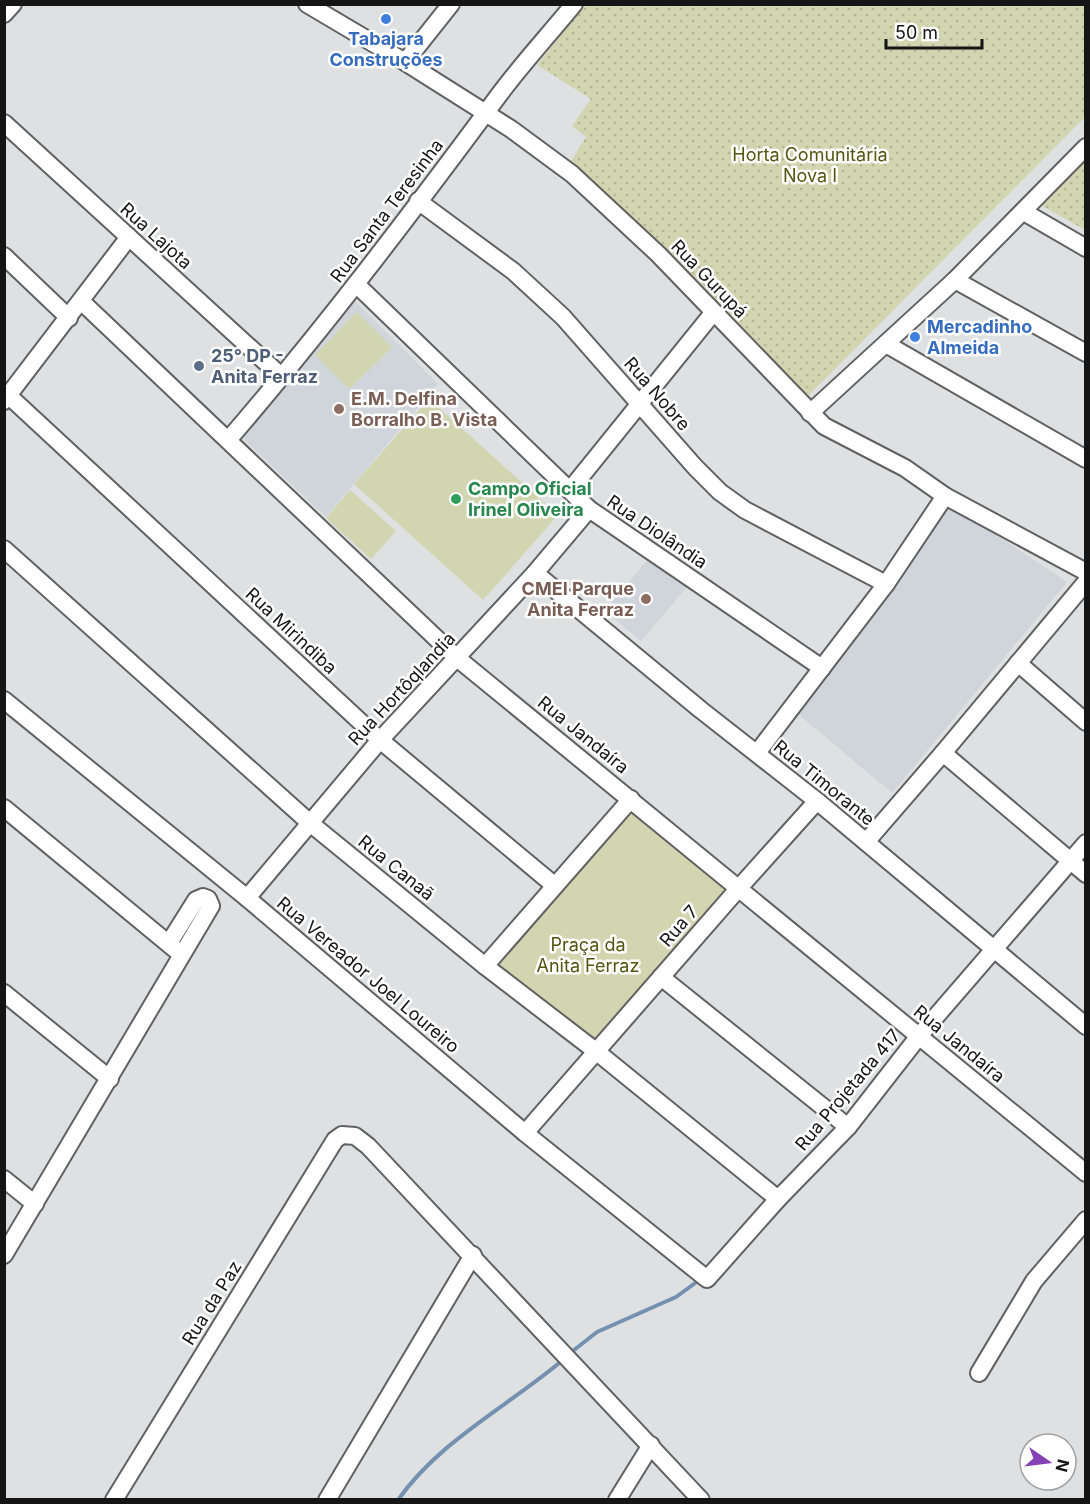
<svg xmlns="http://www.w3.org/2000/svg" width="1090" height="1504" viewBox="0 0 1090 1504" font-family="Inter,sans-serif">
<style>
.built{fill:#d0d5dc}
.park{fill:#d1d5b0}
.garden{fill:url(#garden-dots)}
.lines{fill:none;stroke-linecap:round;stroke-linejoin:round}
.stream{stroke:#7491b1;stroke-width:4}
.minor-casing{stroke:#616162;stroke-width:20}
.minor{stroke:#fff;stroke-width:16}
.shop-dot{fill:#3f7fe0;stroke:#fff;stroke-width:2}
.service-dot{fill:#5c6f8a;stroke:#fff;stroke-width:2}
.education-dot{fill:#8d6e63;stroke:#fff;stroke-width:2}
.leisure-dot{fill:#2e9e5b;stroke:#fff;stroke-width:2}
.labels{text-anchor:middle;stroke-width:5;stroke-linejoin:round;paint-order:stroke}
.shop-label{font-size:18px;font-weight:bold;fill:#366cbe;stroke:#fff}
.park-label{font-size:18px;fill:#535611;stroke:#fff}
.street-label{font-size:18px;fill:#151516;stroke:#fff}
.service-label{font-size:18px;font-weight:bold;fill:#4e5e75;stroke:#fff;text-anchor:start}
.education-label{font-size:18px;font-weight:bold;fill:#785e54;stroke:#fff;text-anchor:start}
.leisure-label{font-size:18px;font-weight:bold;fill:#27864d;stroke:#fff;text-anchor:start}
</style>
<defs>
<pattern id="garden-dots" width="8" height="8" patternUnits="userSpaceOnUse" patternTransform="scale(1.5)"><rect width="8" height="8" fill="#d1d5b0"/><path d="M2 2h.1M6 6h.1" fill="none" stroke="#b3b697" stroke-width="1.8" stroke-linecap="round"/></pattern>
</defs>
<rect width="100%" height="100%" fill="#dfe0e1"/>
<g class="built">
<path d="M355,301l83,83 -112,133 -87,-82z"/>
<path d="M947,502l120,80 -175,211 -94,-79z"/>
<path d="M648,559l39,28 -46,54 -36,-30z"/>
</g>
<g class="park">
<path d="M357,312l35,35 -43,42 -34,-34z"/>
<path d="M429,399l129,116 -75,85 -129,-116z"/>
<path d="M350,490l46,41 -25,28 -45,-41z"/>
<path d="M636,812l89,75v8l-125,143 -11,1 -89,-73 -1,-4 1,-6 131,-142z"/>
</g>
<g class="garden">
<path d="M585,5h500v112l-277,279 -127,-132 -111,-101 16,-26 -14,-11 19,-27 -54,-34z"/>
<path d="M1085,152v78l-48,-27z"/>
</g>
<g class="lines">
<g class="stream">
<path d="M569,1354l28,-22 79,-35 22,-16"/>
<path d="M398,1500c41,-59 112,-95 166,-141"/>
</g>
<defs>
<g id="minor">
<path d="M307,4l98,58 106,67 61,45 86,80 166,172 81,42 40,28 141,76"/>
<path d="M4,14l9,-10"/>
<path d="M405,62l46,-58"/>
<path d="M4,123l278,254"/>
<path d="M418,201l95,70 50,46 132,150 25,25 25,18 141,74"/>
<path d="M1024,212l62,36"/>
<path d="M4,256l65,62"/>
<path d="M955,280l131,73"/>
<path d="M356,284l233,225 233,159"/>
<path d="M81,301l376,357 629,515"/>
<path d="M886,344l200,115"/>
<path d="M9,396l371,344 174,145"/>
<path d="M4,401l125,-164"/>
<path d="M810,413l145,-133 131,-133"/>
<path d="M229,439c94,-109 181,-224 267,-340 24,-33 52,-63 78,-95"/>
<path d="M570,490l143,-177"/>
<path d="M4,549l306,274 175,143 112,86 181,147"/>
<path d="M535,573l166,137 116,91 269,225"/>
<path d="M1018,663l68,59"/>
<path d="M4,700l243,198 278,235 182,146 71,-80 70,-72 71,-91 167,-193"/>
<path d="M757,753l129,-169 59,-88"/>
<path d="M943,753l143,121"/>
<path d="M4,808l172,142"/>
<path d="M866,842l77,-89 143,-171"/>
<path d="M247,898l133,-158 155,-167 54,-64"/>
<path d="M485,966l146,-167"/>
<path d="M661,977l187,150"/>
<path d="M4,993l106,86"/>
<path d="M525,1133l213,-244 79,-88"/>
<path d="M4,1179l31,25"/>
<path d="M4,1255l207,-349 -3,-7 -5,-2 -7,3 -27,43"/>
<path d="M979,1373l55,-92 52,-61"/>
<path d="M114,1500l221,-360 7,-5 13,1 13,10 333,354"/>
<path d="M327,1500l146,-245"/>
<path d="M617,1500l34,-55"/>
</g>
</defs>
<use href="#minor" class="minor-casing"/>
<use href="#minor" class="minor"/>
</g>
<g class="shop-dot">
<circle cx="386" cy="19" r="6"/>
<circle cx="915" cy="337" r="6"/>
</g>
<circle class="service-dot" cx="199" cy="366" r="6"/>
<g class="education-dot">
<circle cx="339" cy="409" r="6"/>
<circle cx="646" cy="599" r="6"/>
</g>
<circle class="leisure-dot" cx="456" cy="499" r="6"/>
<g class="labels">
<g class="shop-label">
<text x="386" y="45">Tabajara<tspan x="386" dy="21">Construções</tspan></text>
<text x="927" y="333" text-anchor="start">Mercadinho<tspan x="927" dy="21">Almeida</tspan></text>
</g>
<g class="park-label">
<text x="810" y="161">Horta Comunitária<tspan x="810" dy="21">Nova I</tspan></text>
<text x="588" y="951">Praça da<tspan x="588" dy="21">Anita Ferraz</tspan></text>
</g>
<g class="street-label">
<text transform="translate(387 211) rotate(-53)" y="6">Rua Santa Teresinha</text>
<text transform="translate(156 236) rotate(42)" y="6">Rua Lajota</text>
<text transform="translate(709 279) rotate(46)" y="6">Rua Gurupá</text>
<text transform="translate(657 394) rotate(49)" y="6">Rua Nobre</text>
<text transform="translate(657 532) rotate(34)" y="6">Rua Diolândia</text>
<text transform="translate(291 631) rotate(43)" y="6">Rua Mirindiba</text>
<text transform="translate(402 689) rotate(-47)" y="6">Rua Hortôqlandia</text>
<text transform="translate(583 735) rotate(39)" y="6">Rua Jandaíra</text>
<text transform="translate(824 783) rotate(39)" y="6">Rua Timorante</text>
<text transform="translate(396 868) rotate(39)" y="6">Rua Canaã</text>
<text transform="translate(679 926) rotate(-49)" y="6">Rua 7</text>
<text transform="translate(368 975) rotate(40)" y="6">Rua Vereador Joel Loureiro</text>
<text transform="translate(959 1044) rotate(39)" y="6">Rua Jandaíra</text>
<text transform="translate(848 1090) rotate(-50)" y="6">Rua Projetada 417</text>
<text transform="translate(212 1303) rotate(-58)" y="6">Rua da Paz</text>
</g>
<g class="service-label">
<text x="211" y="362">25° DP -<tspan x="211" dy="21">Anita Ferraz</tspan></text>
</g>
<g class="education-label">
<text x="351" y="405">E.M. Delfina<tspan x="351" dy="21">Borralho B. Vista</tspan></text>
<text x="634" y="595" text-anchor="end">CMEI Parque<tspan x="634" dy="21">Anita Ferraz</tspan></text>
</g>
<g class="leisure-label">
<text x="468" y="495">Campo Oficial<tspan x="468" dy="21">Irinel Oliveira</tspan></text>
</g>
</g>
<rect width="1090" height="1504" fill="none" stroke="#151516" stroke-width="12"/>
<g transform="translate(1048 1462) rotate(104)"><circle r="28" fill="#ffffff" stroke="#a1a1a2" stroke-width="1.5"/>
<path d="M0-4.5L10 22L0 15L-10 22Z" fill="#8542b6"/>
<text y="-9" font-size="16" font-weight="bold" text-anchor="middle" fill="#151516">N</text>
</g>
<path d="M886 39v9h96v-9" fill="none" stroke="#151516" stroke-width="3"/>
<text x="895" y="39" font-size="18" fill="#151516" stroke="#ffffff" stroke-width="4.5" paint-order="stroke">50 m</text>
</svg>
